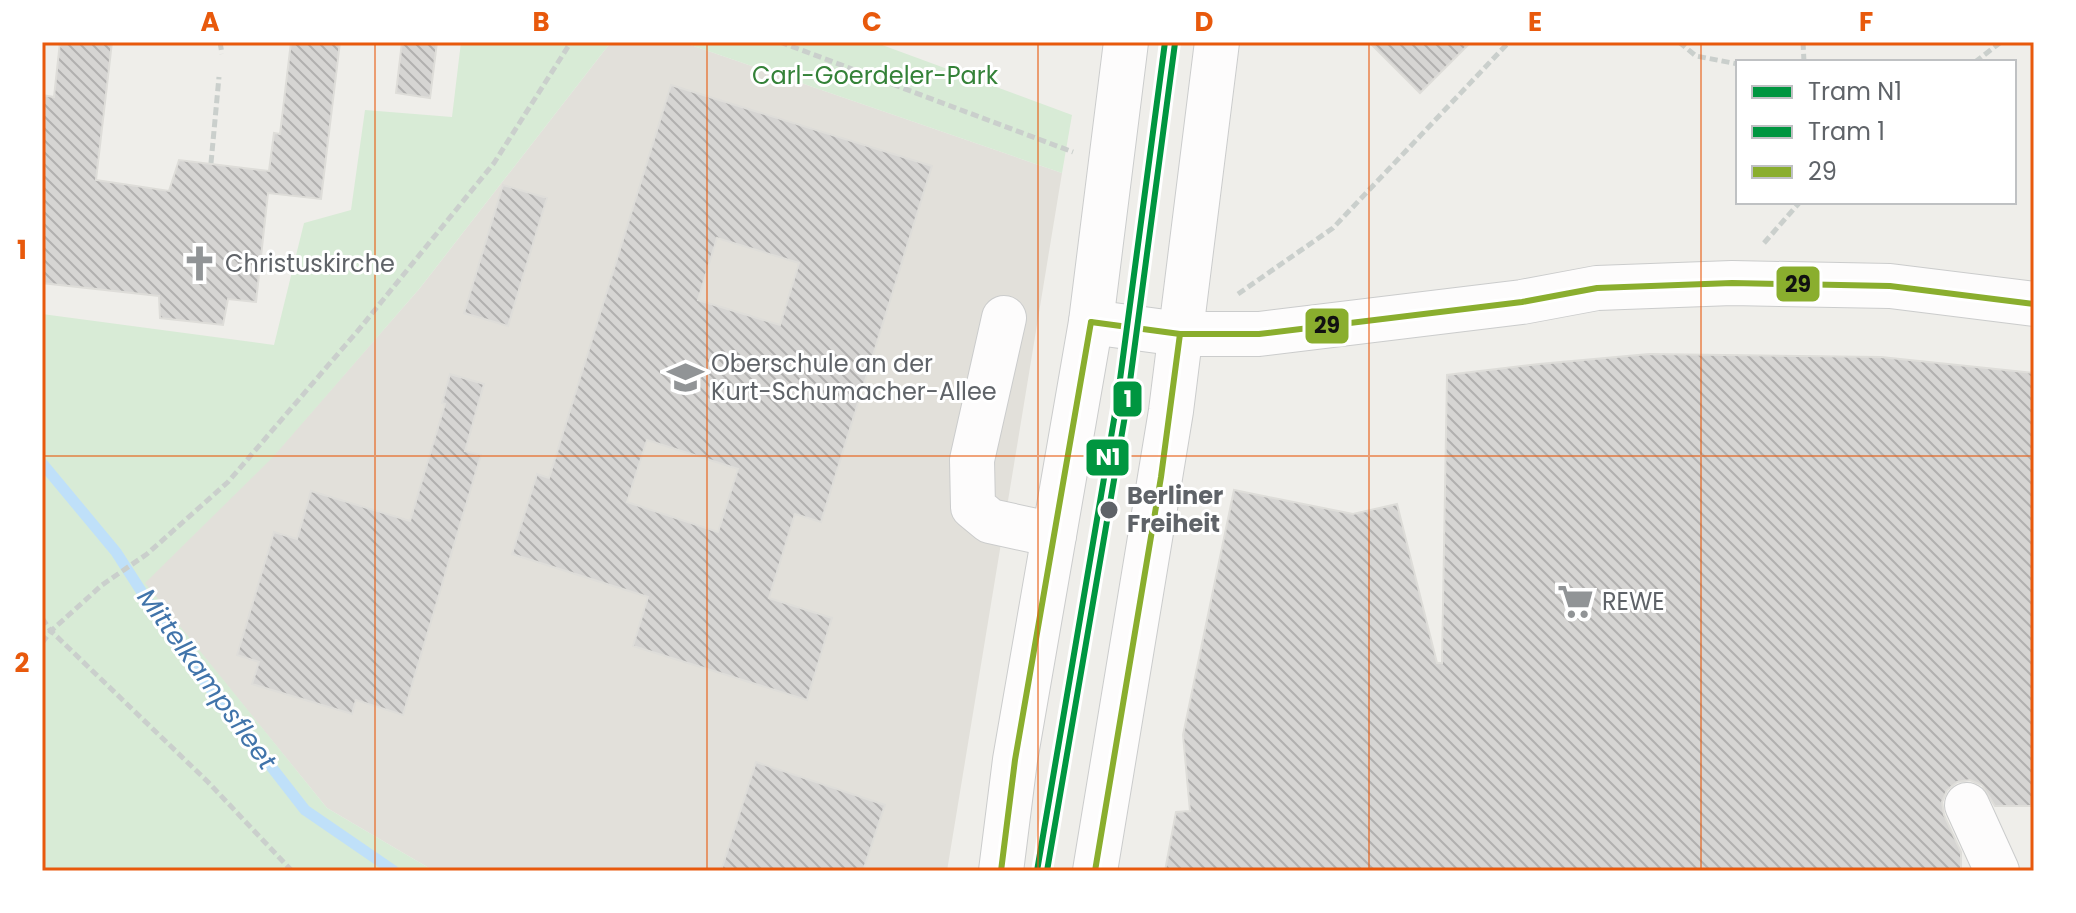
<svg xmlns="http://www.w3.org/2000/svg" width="2076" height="913" viewBox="0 0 2076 913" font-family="Poppins,sans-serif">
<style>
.education{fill:#e2e0da}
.green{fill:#d8ebd6}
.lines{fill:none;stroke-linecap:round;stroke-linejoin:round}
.stream{stroke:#bfe0f9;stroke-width:11}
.building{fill:url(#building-back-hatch);stroke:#deddd9;stroke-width:2;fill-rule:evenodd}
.minor-casing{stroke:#cbcccc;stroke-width:46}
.path{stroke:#cacfcc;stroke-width:5;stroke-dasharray:8 4;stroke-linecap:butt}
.minor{stroke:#fdfcfc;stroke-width:44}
.bus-1-casing{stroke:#fff;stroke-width:12}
.bus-1{stroke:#8aae2e;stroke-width:6}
.tram-1-casing{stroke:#fff;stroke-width:12}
.tram-2-casing{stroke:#fff;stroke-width:12}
.tram-1{stroke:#009640;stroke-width:6}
.tram-2{stroke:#009640;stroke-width:6}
.grid{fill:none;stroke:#e8590c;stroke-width:2;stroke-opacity:0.55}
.stop-dot{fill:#5f6368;stroke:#fff;stroke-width:3}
.labels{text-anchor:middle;stroke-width:6;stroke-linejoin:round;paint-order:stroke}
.park-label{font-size:24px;fill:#348238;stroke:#fff}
.poi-label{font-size:24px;fill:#5f6368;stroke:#fff;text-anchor:start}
.stop-label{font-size:24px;font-weight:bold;fill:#5f6368;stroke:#fff;text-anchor:start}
.water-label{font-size:26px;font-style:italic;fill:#4174aa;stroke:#fff}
.line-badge{stroke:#fff;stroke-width:3}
.badge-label{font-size:22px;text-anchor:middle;font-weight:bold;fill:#fff}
.pale-badge-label{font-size:22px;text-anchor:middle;font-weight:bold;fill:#111}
.neatline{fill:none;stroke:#e8590c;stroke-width:3}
.grid-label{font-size:26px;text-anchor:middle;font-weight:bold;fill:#e8590c}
</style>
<defs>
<pattern id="building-back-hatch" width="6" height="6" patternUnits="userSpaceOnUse" patternTransform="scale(2)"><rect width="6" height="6" fill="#d6d5d3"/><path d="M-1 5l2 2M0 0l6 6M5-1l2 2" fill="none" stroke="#b1b0af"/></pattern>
</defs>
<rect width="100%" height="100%" fill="#efeeea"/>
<path class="education" d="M611,42h71l380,131 -115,698h-513l-107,-63 -183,-225 129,-127 147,-168z"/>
<g class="green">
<path d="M461,42h150l-191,246 -147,169 -128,126 182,225 107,63h-392v-557l232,31 30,-122 47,-13 14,-100 87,7z"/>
<path d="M682,42h192l198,73 -10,58z"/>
</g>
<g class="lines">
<path class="stream" d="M42,463l74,89 58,90 131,168 89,61"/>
</g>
<g class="building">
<path d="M60,42h52l-16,138 73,11 10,-31 90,11 5,-38 6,1 11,-92h49l-19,157 -53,-6 -12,109 -28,-3 -5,26 -63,-7 -1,-22 -117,-13v-188l12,2z"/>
<path d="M402,42h35l-7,56 -34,-5z"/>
<path d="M1369,42h102l-51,51z"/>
<path d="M671,85l261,81 -111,356 -26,-8 -26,84 63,20 -25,82 -174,-54 15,-49 -136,-43 25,-80 12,4zM717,238l82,25 -19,62 -82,-25zM647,440l91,29 -20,63 -91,-30z"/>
<path d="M503,185l44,13 -39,128 -44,-13z"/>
<path d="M1649,354l232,3 153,16v433h-39l-13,-21 -12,-5 -13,2 -10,8 -5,12 2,13 17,37v19h-796l11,-59 14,-1 -7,-76 51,-245 119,24 44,-10 40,159h5l5,-288 92,-11z"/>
<path d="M450,374l34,10 -19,67 16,4 -78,260 -47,-15 -4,14 -100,-30 7,-22 -22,-7 37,-123 23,7 14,-48 99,30 35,-117 -3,-1z"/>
<path d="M756,762l129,43 -22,66h-142z"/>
</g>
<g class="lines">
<defs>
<g id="minor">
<path d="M1004,318l-32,142 1,47 17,14 64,14"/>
<path d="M1091,322l89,12h79l263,-32 75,-14 135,-5 158,3 144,18"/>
<path d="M1967,805l30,66"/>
<path d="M1001,871l14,-111 76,-438 35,-280"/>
<path d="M1095,871l76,-460 46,-369"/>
</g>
</defs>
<use href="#minor" class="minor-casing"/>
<g class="path">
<path d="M220,42l2,12"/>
<path d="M780,42l293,110"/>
<path d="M1679,42l17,14 42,8"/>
<path d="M1803,42l1,20"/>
<path d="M1975,62l26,-20"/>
<path d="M211,163l8,-86"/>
<path d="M1764,243l36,-41"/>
<path d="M1238,294l95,-66 176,-186"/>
<path d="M42,618l9,13 157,151 84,89"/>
<path d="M42,643l9,-12 51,-46 45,-31 81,-72 133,-155 133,-164 77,-121"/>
</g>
<use href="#minor" class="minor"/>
<defs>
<g id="bus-1">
<path d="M1091,322l89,12h79l263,-32 75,-14 135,-5 158,3 144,18"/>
<path d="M1001,871l14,-111 76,-438"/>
<path d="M1095,871l66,-394 19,-143"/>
</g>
</defs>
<use href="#bus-1" class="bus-1-casing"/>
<use href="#bus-1" class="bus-1"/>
<defs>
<path id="tram-1" d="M1037,871l80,-469 48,-360"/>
<path id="tram-2" d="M1047,871l80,-467 48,-361"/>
</defs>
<use href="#tram-1" class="tram-1-casing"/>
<use href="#tram-2" class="tram-2-casing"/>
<use href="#tram-1" class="tram-1"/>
<use href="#tram-2" class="tram-2"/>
</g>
<path class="grid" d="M375,42v829M707,42v829M1038,42v829M1369,42v829M1701,42v829M42,456h1992"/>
<defs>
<symbol id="church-bare" viewBox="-9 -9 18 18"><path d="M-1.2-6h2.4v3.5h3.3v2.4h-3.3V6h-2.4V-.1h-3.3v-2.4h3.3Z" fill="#919496" stroke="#fff" stroke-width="2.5" paint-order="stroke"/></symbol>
<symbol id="school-bare" viewBox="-9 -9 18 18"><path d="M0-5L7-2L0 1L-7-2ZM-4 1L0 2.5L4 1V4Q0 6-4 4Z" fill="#919496" stroke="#fff" stroke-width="2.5" paint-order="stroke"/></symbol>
<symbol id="supermarket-bare" viewBox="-9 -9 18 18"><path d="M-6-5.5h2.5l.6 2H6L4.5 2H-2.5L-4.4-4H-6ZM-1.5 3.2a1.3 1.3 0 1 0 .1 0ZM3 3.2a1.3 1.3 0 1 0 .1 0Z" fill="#919496" stroke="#fff" stroke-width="2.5" paint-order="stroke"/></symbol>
</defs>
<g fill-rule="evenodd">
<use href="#church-bare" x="174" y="238" width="51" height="51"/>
<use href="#school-bare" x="660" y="352" width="51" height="51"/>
<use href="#supermarket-bare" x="1550" y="576" width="51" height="51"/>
</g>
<circle class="stop-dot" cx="1109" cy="510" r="10"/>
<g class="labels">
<g class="park-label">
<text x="875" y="84">Carl-Goerdeler-Park</text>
</g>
<g class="poi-label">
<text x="225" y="272">Christuskirche</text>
<text x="711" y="372">Oberschule an der<tspan x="711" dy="28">Kurt-Schumacher-Allee</tspan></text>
<text x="1602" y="610">REWE</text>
</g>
<g class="stop-label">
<text x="1127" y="504">Berliner<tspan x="1127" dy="28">Freiheit</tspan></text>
</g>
<g class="water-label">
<text transform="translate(207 679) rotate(54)" y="9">Mittelkampsfleet</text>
</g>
</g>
<g class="line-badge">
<rect x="1775" y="265" width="46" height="38" rx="8" fill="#8aae2e"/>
<rect x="1304" y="307" width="46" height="38" rx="8" fill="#8aae2e"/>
<rect x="1112" y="380" width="31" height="38" rx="8" fill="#009640"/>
<rect x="1085" y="438" width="45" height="39" rx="8" fill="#009640"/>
</g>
<g class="badge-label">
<text x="1128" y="407">1</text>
<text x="1108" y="465">N1</text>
</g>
<g class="pale-badge-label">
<text x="1798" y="292">29</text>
<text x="1327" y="333">29</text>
</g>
<rect width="2076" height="913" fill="none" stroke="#ffffff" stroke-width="88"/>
<rect x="1736" y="60" width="280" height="144" fill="#ffffff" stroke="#bfc1c3" stroke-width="2"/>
<rect x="1752" y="86" width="40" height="12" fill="#009640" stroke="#bfc1c3" stroke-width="2"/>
<text x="1808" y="100" font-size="24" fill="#5f6368">Tram N1</text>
<rect x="1752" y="126" width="40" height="12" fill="#009640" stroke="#bfc1c3" stroke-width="2"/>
<text x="1808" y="140" font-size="24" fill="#5f6368">Tram 1</text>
<rect x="1752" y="166" width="40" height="12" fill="#8aae2e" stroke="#bfc1c3" stroke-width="2"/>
<text x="1808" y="180" font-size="24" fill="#5f6368">29</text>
<rect x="44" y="44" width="1988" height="825" class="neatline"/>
<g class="grid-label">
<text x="210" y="31">A</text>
<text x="541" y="31">B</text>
<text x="872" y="31">C</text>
<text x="1204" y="31">D</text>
<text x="1535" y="31">E</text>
<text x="1866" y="31">F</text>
<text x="22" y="259">1</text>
<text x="22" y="672">2</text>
</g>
</svg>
